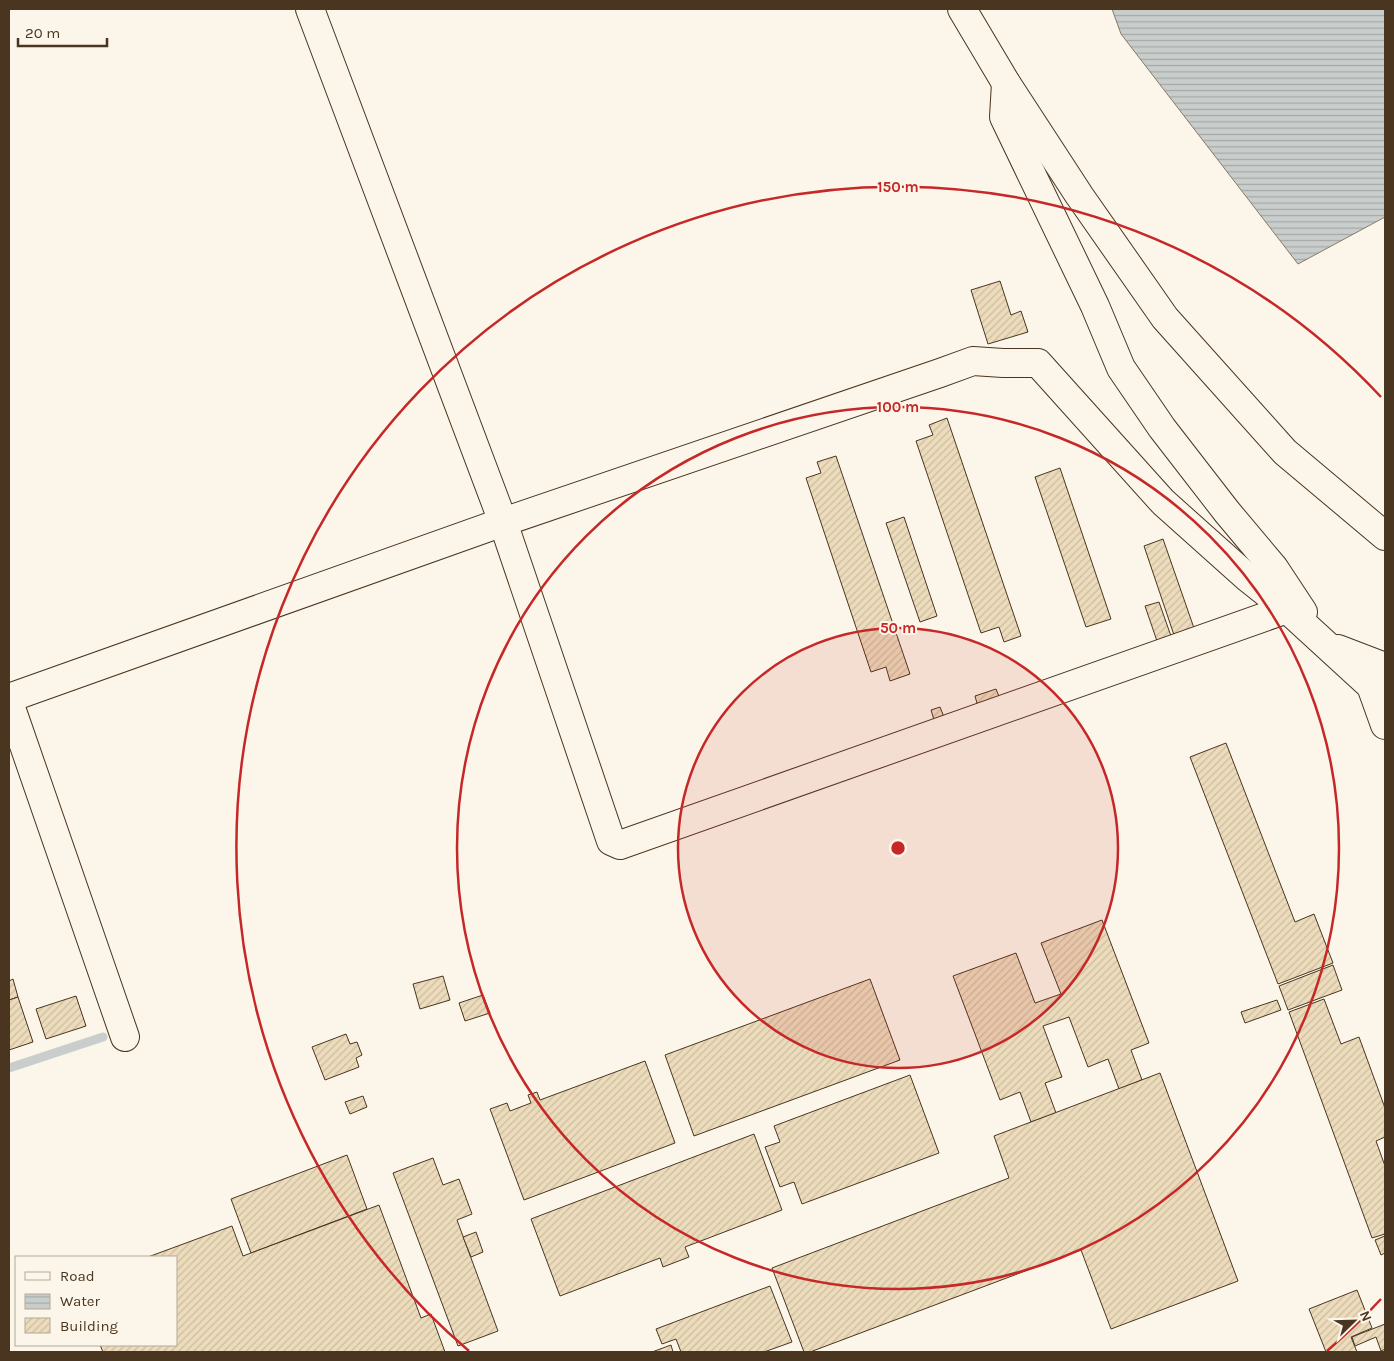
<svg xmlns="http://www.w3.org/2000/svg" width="1394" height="1361" viewBox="0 0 1394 1361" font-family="Karla,sans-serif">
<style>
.water{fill:url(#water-rules);stroke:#887966}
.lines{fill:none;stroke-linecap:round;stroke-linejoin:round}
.stream{stroke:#c9cecd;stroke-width:9}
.building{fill:url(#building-hatch);stroke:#4a3520}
.minor-casing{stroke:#4a3520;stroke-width:30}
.minor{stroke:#fbf6e9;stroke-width:28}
.ring{fill:none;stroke:#c62828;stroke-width:2.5}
.centre{fill:#c62828;stroke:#fbf6e9;stroke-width:2.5}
.ring-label{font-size:15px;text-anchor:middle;font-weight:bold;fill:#c62828;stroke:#fbf6e9;stroke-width:4;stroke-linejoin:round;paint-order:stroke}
</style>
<defs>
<pattern id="water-rules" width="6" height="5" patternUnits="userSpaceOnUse" patternTransform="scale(1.25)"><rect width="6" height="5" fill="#c9cecd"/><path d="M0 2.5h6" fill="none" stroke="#a5a8a6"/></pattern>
<pattern id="building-hatch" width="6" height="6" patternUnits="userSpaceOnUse" patternTransform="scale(1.25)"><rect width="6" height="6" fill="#ecdcbc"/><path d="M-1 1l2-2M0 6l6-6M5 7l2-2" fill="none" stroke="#ccbda1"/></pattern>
</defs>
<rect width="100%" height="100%" fill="#fbf6e9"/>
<path class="water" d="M1112,9h273v208l-87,47 -177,-230z"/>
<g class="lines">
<path class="stream" d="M9,1068l94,-31"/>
</g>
<g class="building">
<path d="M1000,281l11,34 10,-4 7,21 -40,12 -17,-54z"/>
<path d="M947,418l74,218 -17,6 -5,-15 -18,6 -65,-192 17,-6 -4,-10z"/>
<path d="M836,456l74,218 -20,7 -4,-14 -15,5 -65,-194 15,-5 -4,-11z"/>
<path d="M1060,468l51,151 -25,8 -51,-150z"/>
<path d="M904,517l33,99 -17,6 -34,-99z"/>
<path d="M1163,539l32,92 -20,7 -31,-92z"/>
<path d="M1159,602l13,37 -14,5 -13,-38z"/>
<path d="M996,689l4,10 -22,8 -3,-11z"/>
<path d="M940,707l4,10 -10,3 -3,-10z"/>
<path d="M1226,743l69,179 19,-8 19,49 -55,21 -88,-227z"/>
<path d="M1102,920l47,123 -18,7 11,30 -23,9 -11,-30 -20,8 -19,-50 -26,9 19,51 -17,6 11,30 -25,9 -11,-30 -20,8 -47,-124 63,-23 19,50 26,-9 -20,-51z"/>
<path d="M1333,965l9,25 -54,20 -9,-24z"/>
<path d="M443,976l7,24 -30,9 -7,-25z"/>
<path d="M13,979l5,18 -9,3v-19z"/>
<path d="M870,979l30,81 -206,76 -29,-81z"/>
<path d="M483,995l7,18 -25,8 -6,-18z"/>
<path d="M76,996l10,30 -40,13 -10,-30z"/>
<path d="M18,997l15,45 -24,8v-50z"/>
<path d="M1324,999l17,45 18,-7 26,71v29l-9,4 9,25v68l-13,4 -83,-226z"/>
<path d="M1277,1000l4,10 -36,13 -4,-11z"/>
<path d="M346,1034l4,10 7,-2 5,13 -6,3 3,9 -34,13 -13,-33z"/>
<path d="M645,1061l30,82 -151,57 -34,-91 17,-6 3,8 21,-8 -3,-8 9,-3 3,8z"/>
<path d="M1160,1073l78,208 -127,48 -30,-79 -271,102h-6l-32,-84 237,-90 -15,-42z"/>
<path d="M910,1075l29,78 -137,51 -8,-22 -14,5 -15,-40 15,-5 -6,-16z"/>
<path d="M363,1096l4,11 -17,7 -5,-12z"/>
<path d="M754,1134l28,76 -97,37 4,10 -26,10 -3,-9 -100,38 -29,-77z"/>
<path d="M347,1155l20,54 -116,44 -20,-54z"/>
<path d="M433,1158l10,27 16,-6 13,35 -15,6 41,111 -40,15 -65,-173z"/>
<path d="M379,1205l42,113 10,-4 14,38h-342l-3,-7h76v-88h-28l84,-31 11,30z"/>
<path d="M476,1232l7,20 -12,5 -8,-20z"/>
<path d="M1385,1236v17l-4,2 -6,-15z"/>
<path d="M770,1286l22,56 -28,10h-83l-5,-13 -14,5 -6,-15z"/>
<path d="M1357,1290l15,38 -21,9 6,15h-31l-17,-43z"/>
<path d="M1385,1324v25l-4,2 -5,-14 -21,9 -3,-9z"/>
<path d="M671,1345l2,7h-21z"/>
</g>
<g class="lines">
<defs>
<g id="minor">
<path d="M310,9l193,513 108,319 9,4 667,-236"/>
<path d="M962,9l44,74 73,112 86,123 120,134 100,84"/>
<path d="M1006,83l-2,34 91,189 26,62 41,60 65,84 47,56 29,44"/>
<path d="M1338,649l47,18"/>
<path d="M9,698l494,-176 437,-149 33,-12 30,2h35l125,139 85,76 39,31 84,77 14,39"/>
<path d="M9,702l116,335"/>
</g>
</defs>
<use href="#minor" class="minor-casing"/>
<use href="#minor" class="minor"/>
</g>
<circle cx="898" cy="848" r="220" fill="#c62828" fill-opacity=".12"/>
<g class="ring">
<circle cx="898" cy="848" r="220"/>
<circle cx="898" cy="848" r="441"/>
<path d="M1381 1299A661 661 0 0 1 1327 1351M469 1351A661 661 0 1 1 1381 397"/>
</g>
<circle cx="898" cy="848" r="8" class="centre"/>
<g class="ring-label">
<text x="898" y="192">150 m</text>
<text x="898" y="412">100 m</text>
<text x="898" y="633">50 m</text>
</g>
<rect width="1394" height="1361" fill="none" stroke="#4a3520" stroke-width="20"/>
<rect x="15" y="1256" width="162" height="90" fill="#fbf6e9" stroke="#b4a999"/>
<rect x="25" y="1272" width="25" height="8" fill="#fbf6e9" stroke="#b4a999"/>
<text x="60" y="1281" font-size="15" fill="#4a3520">Road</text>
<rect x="25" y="1294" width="25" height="15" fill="url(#water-rules)" stroke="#b4a999"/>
<text x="60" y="1306" font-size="15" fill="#4a3520">Water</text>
<rect x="25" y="1318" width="25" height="15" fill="url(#building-hatch)" stroke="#b4a999"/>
<text x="60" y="1331" font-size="15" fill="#4a3520">Building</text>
<g transform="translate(1354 1321) rotate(67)" stroke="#fbf6e9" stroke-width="4" paint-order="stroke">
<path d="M0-4L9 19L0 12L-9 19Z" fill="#4a3520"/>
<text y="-8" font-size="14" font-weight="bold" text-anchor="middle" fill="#4a3520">N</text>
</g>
<path d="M18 38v8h89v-8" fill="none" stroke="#4a3520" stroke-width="2.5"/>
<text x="25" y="38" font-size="15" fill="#4a3520" stroke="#fbf6e9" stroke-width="4" paint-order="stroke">20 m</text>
</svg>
